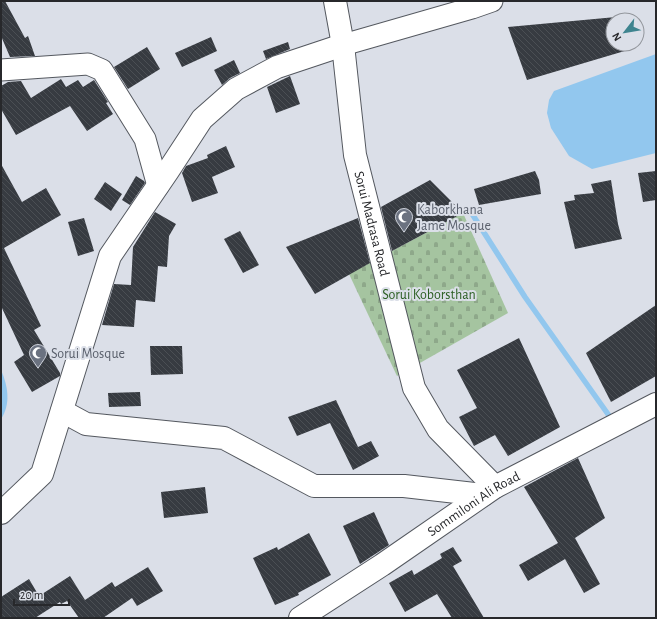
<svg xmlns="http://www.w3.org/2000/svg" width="657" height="619" viewBox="0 0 657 619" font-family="'Alegreya Sans',sans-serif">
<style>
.cemetery{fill:url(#cemetery-stones)}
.water{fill:#92c7ee}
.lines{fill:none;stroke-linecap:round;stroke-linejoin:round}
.stream{stroke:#92c7ee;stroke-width:5.5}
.building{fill:url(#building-back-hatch)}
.street-casing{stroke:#54585f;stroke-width:23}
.secondary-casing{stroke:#54585f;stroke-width:24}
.street{stroke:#fff;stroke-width:21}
.secondary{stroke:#fff;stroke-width:22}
.labels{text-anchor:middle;stroke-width:4;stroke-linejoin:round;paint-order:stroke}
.worship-label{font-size:14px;fill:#5b616d;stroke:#dbdfe8;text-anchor:start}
.street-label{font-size:14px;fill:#27282b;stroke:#dbdfe8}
.park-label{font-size:14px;fill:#2a5e21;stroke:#dbdfe8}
</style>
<defs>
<pattern id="cemetery-stones" width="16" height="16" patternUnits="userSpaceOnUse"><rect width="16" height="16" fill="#a5c4a0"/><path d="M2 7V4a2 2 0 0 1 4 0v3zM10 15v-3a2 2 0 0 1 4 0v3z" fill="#8ea88a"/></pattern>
<pattern id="building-back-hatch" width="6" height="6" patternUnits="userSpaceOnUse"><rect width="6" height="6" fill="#373b41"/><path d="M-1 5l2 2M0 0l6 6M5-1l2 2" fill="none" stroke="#4b4f54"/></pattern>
</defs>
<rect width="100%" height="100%" fill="#dbdfe8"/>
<path class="cemetery" d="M463,213l45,100 -111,63 -48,-102z"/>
<g class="water">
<path d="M656,54v99l-64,16 -23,-13 -18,-28 -4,-15 2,-13 5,-9z"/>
<path d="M1,370c7,16 10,34 0,49z"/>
</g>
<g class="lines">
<path class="stream" d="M469,209l56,88 85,120"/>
</g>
<g class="building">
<path d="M1,1h4l20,37 3,-2 7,20 -25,1 -9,-21z"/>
<path d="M616,17l1,3h-4v24h13l2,6 -101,30 -19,-53z"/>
<path d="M211,37l6,14 -35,16 -7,-14z"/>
<path d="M288,42l2,7 -24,10 -3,-8z"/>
<path d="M147,47l13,22 -32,20 -14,-22z"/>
<path d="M234,60l6,13 -10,5 -8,7 -8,-15z"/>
<path d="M290,76l10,28 -24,9 -9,-26z"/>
<path d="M61,79l5,8 12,-7 5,7 11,-7 14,22 -2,1 7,11 -26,17 -17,-25 -54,29 -15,-26v-23l7,-4 13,-1 10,17z"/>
<path d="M226,146l9,21 -23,10 6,16 -26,9 -10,-29 4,-7 22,-8 -1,-3z"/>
<path d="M1,164l21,38 24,-14 15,27 -57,33 37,78 -7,4 26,43v3l-28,16 -18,-30 10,-7 -23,-49z"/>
<path d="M535,171l4,9 2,14 -62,11 -5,-16z"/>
<path d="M656,171v29l-13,2 -5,-29z"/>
<path d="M136,176l8,5 1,2 -15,22 -8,-5z"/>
<path d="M430,180l33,33 -71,38 -11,-44z"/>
<path d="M611,180l7,44 4,15 -47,10 -11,-47 11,-2 -1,-5 20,-2 -3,-9z"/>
<path d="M105,182l17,12 -11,17 -17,-12z"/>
<path d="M155,212l21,12 -7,12 -2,31 -9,-1 -3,36 -19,-2 -2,27 -32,-2 12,-41 17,1 2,-38z"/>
<path d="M84,218l10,33 -16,5 -10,-34z"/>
<path d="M358,218l12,45 -55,31 -29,-47z"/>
<path d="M240,231l19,34 -16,8 -19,-34z"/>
<path d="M656,305v71l-45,26 -25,-49z"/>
<path d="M519,338l41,89 -52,29 -13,-21 -21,11 -15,-29 18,-9 -20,-38z"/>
<path d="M150,346h32l1,28 -32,1z"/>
<path d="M140,392l1,14 -32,1 -1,-14z"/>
<path d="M336,400l22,47 13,-6 8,15 -26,14 -23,-47 -33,13 -9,-19z"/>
<path d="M578,458l27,60 -30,20 25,46 -16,9 -19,-34 -37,22 -9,-16 39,-22 -34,-56z"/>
<path d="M205,487l3,26 -44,5 -3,-26z"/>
<path d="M374,512l15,33 -29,19 -17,-38z"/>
<path d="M309,533l22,42 -33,18 1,2 -24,10 -22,-47 24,-11 1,3z"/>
<path d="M453,547l9,14 -9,5 31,52h-32l-15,-24 -32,18 -16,-29 23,-13 2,5 28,-17 -2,-4z"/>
<path d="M148,567l15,24 -26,15 -5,-8 -29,20h-24l-12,-17 -6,3 -1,-2 -25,16h-34v-21l28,-18 10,17 31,-20 15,24 27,-18 3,5z"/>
</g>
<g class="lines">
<defs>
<g id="street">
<path d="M343,45l129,-37 20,-7"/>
<path d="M1,70l87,-6 14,6 43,69 13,47"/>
</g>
<g id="secondary">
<path id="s1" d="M335,1l8,44 12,110 59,233 24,41 57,58"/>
<path d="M62,411l24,13 138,14 90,48h90l79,9"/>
<path d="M1,513l41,-39 68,-218 58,-85 34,-52 34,-30 41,-22 66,-22"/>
<path id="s2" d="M300,618l82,-53 113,-78 161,-83"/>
</g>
</defs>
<use href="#street" class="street-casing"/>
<use href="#secondary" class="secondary-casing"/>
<use href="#street" class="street"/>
<use href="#secondary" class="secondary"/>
</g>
<defs>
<symbol id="mosque-pin" viewBox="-11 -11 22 30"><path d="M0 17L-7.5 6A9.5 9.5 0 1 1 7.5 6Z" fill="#6b7280" stroke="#dbdfe8"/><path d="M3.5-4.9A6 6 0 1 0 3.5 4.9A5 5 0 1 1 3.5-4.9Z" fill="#fff"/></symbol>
</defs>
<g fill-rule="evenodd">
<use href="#mosque-pin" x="394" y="207" width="20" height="27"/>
<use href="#mosque-pin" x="28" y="343" width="20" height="27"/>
</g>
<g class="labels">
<g class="worship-label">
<text x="417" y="214">Kaborkhana<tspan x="417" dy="16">Jame Mosque</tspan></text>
<text x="51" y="358">Sorui Mosque</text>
</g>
<g class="street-label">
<text dy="5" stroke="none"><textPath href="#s1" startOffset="226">Sorui Madrasa Road</textPath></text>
<text dy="5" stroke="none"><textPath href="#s2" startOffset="208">Sommiloni Ali Road</textPath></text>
</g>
<g class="park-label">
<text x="429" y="299">Sorui Koborsthan</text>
</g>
</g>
<rect width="657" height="619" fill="none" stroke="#27282b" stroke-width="4"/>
<g transform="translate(625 32) rotate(239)"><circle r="19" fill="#dbdfe8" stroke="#93969c"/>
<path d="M0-3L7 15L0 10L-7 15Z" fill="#3e848f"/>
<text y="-6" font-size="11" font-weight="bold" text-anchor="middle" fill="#27282b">N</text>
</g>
<path d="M14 599v6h55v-6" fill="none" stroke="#27282b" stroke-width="2"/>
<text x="20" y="599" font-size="12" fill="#27282b" stroke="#dbdfe8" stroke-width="3" paint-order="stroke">20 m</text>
</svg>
